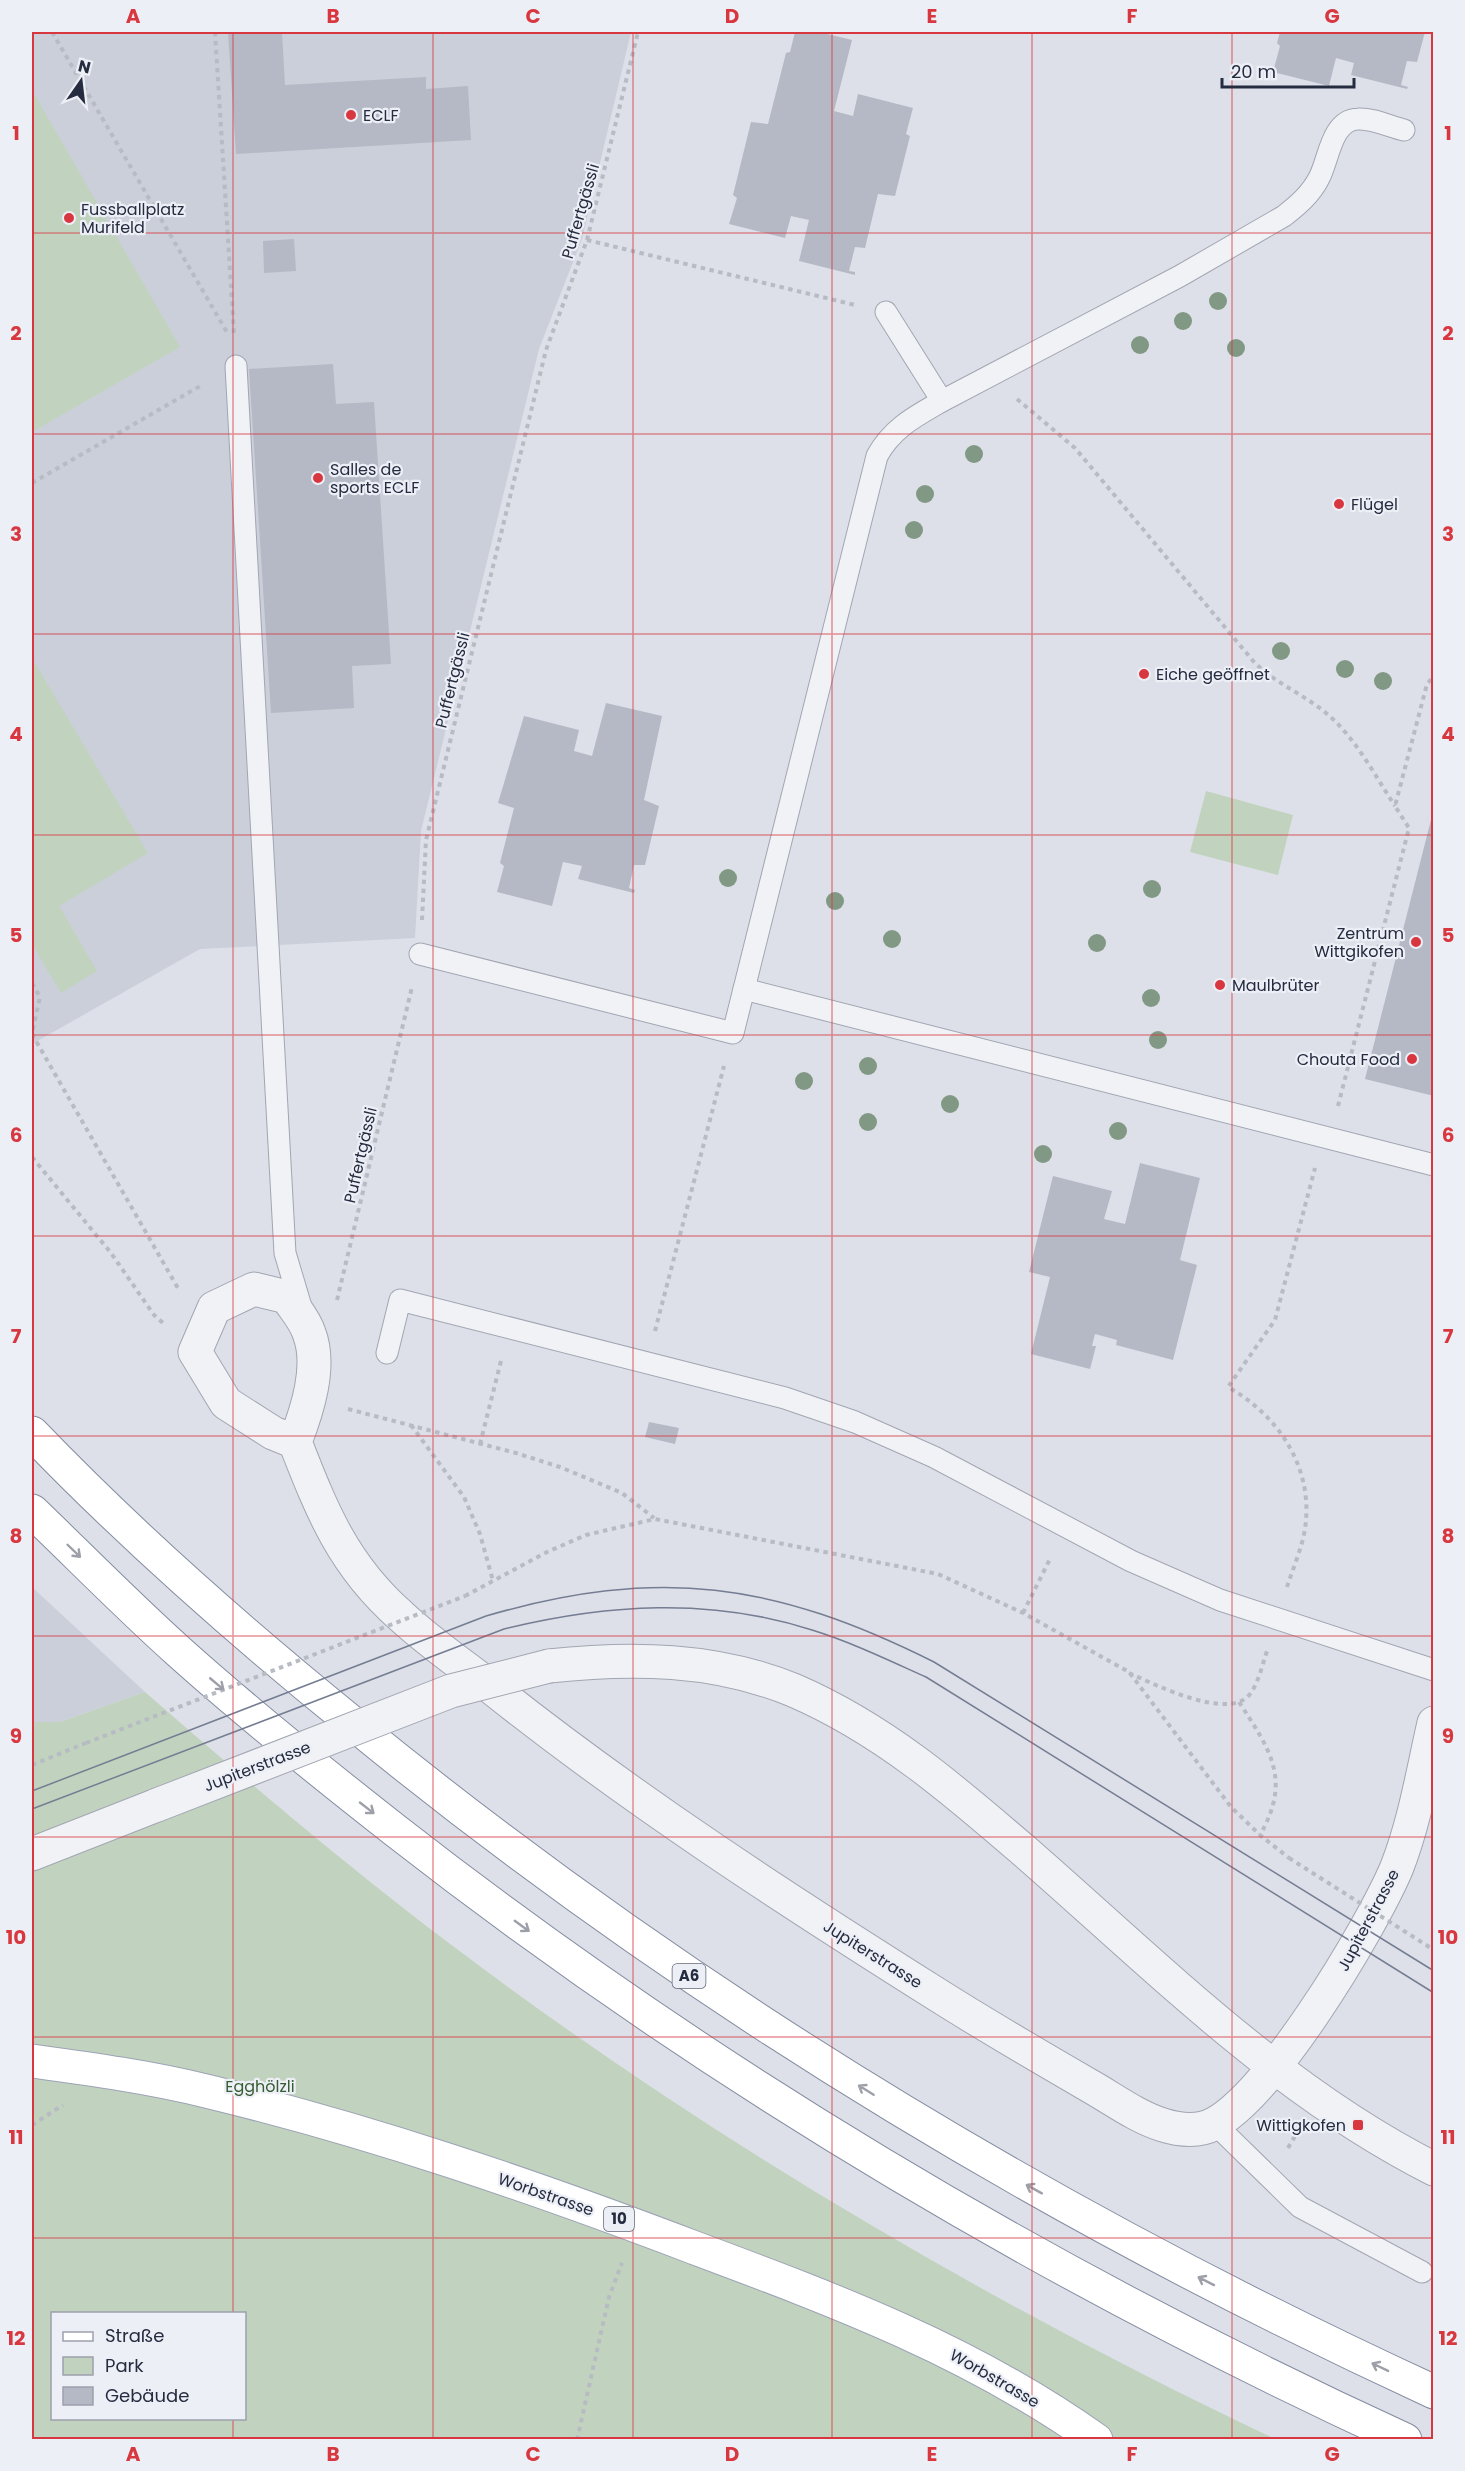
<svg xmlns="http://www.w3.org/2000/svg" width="1465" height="2471" viewBox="0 0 1465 2471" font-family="Poppins,sans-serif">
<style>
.built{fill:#cbcfda}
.green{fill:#c1d3be;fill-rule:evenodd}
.building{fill:#b4b9c5}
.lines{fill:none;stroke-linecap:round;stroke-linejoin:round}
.service-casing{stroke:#a2a6b2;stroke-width:23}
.minor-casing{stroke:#a2a6b2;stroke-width:35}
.primary-casing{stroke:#9ca3b5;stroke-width:35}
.motorway-casing{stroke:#838ca0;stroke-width:35}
.path{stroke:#b7bbc3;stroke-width:4;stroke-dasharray:4.5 4.5;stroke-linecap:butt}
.service{stroke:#f0f2f6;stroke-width:21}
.minor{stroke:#f0f2f6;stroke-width:33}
.primary{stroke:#fff;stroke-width:33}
.motorway{stroke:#fff;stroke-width:33}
.tram{stroke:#757d93;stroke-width:1.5}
.minor-bridge-casing{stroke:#a2a6b2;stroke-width:35;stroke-linecap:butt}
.path-bridge{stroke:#b7bbc3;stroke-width:4;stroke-dasharray:4.5 4.5;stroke-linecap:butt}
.minor-bridge{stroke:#f0f2f6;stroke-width:33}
.tree{fill:#819884}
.oneway{stroke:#9da0a9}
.grid{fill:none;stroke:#d8373f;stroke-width:1.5;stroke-opacity:0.55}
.poi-dot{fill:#d8373f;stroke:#edeff6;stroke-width:2}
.labels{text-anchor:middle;stroke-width:4.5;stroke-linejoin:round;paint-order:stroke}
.shield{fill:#edeff6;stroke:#616677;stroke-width:1.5}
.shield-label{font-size:15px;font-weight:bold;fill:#252c40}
.poi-label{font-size:16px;fill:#252c40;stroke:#edeff6;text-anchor:start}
.street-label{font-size:16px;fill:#252c40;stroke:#edeff6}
.park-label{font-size:16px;fill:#355d32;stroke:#edeff6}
.neatline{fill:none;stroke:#d8373f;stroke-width:2}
.grid-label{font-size:20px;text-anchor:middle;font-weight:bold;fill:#d8373f}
</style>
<rect width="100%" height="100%" fill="#dde0e8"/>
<g class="built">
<path d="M32,32h599l-49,207 -43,110 -118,482 -6,107 -215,11 -168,95z"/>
<path d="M32,1587l113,105 -85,30h-28z"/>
</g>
<g class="green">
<path d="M32,90l148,257 -148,85z"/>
<path d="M32,658l116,195 -89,53 38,65 -36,22 -29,-49z"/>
<path d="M1206,791l87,24 -15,60 -88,-23z"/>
<path d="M145,1692c86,75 172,149 262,219 268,208 562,383 868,528h-1243v-717h28zM52,2314h192v104h-192z"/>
</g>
<g class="building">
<path d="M228,32h54l3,53 141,-8v12l42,-3 3,54 -235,14z"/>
<path d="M795,32h24l33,8 -18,71 19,5 5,-22 55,14 -7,26 4,2 -15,60 -17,-2 -13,54 -10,-1 -6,24 6,1v3l-56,-14 10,-41 -18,-4 -6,22 -56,-14 8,-26 -4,-3 18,-73 17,2 18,-71 4,-1z"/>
<path d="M1280,32h145l-8,30 -10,-1 -6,24 7,2 -1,2 -56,-14 3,-12 -18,-5 -7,28 -56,-14 7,-26 -3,-3z"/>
<path d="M294,239l2,32 -32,2 -1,-32z"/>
<path d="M333,364l3,40 38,-2 17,262 -39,2 2,42 -83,5 -22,-344z"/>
<path d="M606,703l56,13 -18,84 15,6 -14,59h-11l-5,23 6,2 -1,3 -56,-14 4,-13 -19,-4 -11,44 -55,-14 7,-26 -4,-3 14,-55 -16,-5 26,-87 55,14 -5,21 18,5z"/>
<path d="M1434,808v288l-69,-17z"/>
<path d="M1140,1163l60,15 -20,82 17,5 -24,95 -57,-15 1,-5 -22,-6 -3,12h4l-6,23 -59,-15 19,-77 -21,-5 24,-96 59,15 -8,28 21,5z"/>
<path d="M649,1422l30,6 -4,16 -30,-7z"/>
</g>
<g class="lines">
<defs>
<g id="service">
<path d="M886,312l56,89 238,-125 104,-60c14,-11 27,-22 35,-38 10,-18 12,-58 39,-59 14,-1 33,8 46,11"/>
<path d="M236,366l49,887 17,57"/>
<path d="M420,954l313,79 11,-44 690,176"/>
<path d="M744,989l133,-533c15,-28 39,-40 65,-55"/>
<path d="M387,1353l13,-53 385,98 70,24 79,35 197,104 89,39 214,70"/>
<path d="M1215,2124l85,83 122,65"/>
</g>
<g id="minor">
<path d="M295,1442l-22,-9 -47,-30 -31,-51 19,-44 40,-19 33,8c7,11 18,23 22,36 13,33 -2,78 -14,109 27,69 48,123 106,174 28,26 60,48 91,72 142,113 295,212 449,309 49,31 99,60 149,89 23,13 47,31 73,39 13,4 27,6 40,3 58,-13 171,-205 194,-261 18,-46 26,-96 37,-144"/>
<path d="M549,1666c82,-9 166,-8 244,24 91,39 163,102 237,166 127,111 251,236 404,313"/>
<path d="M32,1854l125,-49"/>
</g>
<path id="primary" d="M32,2061c58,8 117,16 174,30 166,40 329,96 489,157 142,53 276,103 401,192"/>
<g id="motorway">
<path d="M32,1433c99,103 207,198 318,288 330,271 695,492 1084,671"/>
<path d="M32,1511c48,46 95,94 145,139 70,63 145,123 219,181 311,243 650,444 1009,609"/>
</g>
</defs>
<use href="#service" class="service-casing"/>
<use href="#minor" class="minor-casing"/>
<use href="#primary" class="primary-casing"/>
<use href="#motorway" class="motorway-casing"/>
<g class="path">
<path d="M52,32l176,302"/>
<path d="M215,32l19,302"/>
<path d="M587,240l268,65"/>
<path d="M1017,399l58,49 179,214c21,21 49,32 72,51 29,24 48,61 69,93"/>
<path d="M32,483l170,-98"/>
<path d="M422,920l4,-80 120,-490 41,-110 51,-208"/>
<path d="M32,983l8,14 -8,36"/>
<path d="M32,1034l147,256"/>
<path d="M1338,1106l71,-278 -14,-22 32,-122 7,-8"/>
<path d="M32,1157l79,96 43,62 9,8"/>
<path d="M337,1300l75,-313"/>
<path d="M655,1331l69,-265"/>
<path d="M348,1409l168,44 44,14 62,26 32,25"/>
<path d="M411,1425l53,72 16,37 13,47"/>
<path d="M480,1444l21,-83"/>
<path d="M1287,1587c6,-19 15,-39 18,-58 9,-61 -26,-113 -77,-142l47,-67 40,-152"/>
<path d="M465,1596l82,-44 39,-17 69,-16 283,55 85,39 106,59 102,135 29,28 29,23"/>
<path d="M1023,1613l28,-56"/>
<path d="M1129,1673c25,11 100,49 121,21 9,-12 12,-29 17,-43"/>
<path d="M1239,1702c31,48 53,77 21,133"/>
<path d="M32,1765l54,-22"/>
<path d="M32,2125l31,-20"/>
<path d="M1288,2148l10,-17"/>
<path d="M577,2440l32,-143 13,-34"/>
</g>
<use href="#service" class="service"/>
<use href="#minor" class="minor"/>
<use href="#primary" class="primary"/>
<use href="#motorway" class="motorway"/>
<g class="tram">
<path d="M32,1791l454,-175c173,-50 288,-34 448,46l500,309"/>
<path d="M32,1809l472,-180c102,-25 206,-32 308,1 39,12 76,30 114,47l508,316"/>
</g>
<defs>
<path id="minor-bridge" d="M157,1805l294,-114 98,-25"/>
</defs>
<use href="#minor-bridge" class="minor-bridge-casing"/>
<g class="path-bridge">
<path d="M86,1743l379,-147"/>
<path d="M1289,1858l145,92"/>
</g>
<use href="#minor-bridge" class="minor-bridge"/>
</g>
<g class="tree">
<circle cx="1218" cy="301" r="9"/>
<circle cx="1183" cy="321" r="9"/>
<circle cx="1140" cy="345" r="9"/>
<circle cx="1236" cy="348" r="9"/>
<circle cx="974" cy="454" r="9"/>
<circle cx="925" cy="494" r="9"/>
<circle cx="914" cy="530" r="9"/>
<circle cx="1281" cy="651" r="9"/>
<circle cx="1345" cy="669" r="9"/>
<circle cx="1383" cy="681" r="9"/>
<circle cx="728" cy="878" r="9"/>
<circle cx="1152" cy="889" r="9"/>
<circle cx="835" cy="901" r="9"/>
<circle cx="892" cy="939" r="9"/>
<circle cx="1097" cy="943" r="9"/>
<circle cx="1151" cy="998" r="9"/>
<circle cx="1158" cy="1040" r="9"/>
<circle cx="868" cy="1066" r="9"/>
<circle cx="804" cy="1081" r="9"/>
<circle cx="950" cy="1104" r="9"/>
<circle cx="868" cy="1122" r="9"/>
<circle cx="1118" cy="1131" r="9"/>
<circle cx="1043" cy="1154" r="9"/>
</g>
<defs><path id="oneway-shaft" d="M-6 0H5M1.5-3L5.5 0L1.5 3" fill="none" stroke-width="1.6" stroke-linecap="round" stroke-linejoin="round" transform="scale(1.5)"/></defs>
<g class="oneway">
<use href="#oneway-shaft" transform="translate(74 1551) rotate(44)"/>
<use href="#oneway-shaft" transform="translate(217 1684) rotate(40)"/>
<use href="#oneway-shaft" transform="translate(367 1808) rotate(38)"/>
<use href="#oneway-shaft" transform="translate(522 1926) rotate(36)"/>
<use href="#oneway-shaft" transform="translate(866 2090) rotate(-148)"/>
<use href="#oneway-shaft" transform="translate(1034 2189) rotate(-151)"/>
<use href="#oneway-shaft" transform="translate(1206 2281) rotate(-153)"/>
<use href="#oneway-shaft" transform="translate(1380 2367) rotate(-154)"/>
</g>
<path class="grid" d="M233,32v2282M433,32v2408M633,32v2408M832,32v2408M1032,32v2408M1232,32v2408M32,233h1402M32,434h1402M32,634h1402M32,835h1402M32,1035h1402M32,1236h1402M32,1436h1402M32,1636h1402M32,1837h1402M32,2037h1402M32,2238h1402M233,2418v22"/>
<g class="poi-dot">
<circle cx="351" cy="115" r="6"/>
<circle cx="69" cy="218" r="6"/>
<circle cx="318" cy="478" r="6"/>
<circle cx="1339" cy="504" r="6"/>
<circle cx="1144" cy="674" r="6"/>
<circle cx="1416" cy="942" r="6"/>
<circle cx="1220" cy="985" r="6"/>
<circle cx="1412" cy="1059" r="6"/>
<rect x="1352" y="2119" width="12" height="12" rx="3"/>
</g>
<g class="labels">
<g class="shield">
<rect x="672.5" y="1964" width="33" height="24" rx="4.5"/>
<rect x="604" y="2207" width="30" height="24" rx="4.5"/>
</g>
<g class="shield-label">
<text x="689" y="1981">A6</text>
<text x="619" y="2224">10</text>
</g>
<g class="poi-label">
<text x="363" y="121">ECLF</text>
<text x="81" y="215">Fussballplatz<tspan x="81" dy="18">Murifeld</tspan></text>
<text x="330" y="475">Salles de<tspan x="330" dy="18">sports ECLF</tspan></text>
<text x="1351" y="510">Flügel</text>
<text x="1156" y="680">Eiche geöffnet</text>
<text x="1404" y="939" text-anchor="end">Zentrum<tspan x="1404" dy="18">Wittgikofen</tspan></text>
<text x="1232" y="991">Maulbrüter</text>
<text x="1400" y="1065" text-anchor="end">Chouta Food</text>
<text x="1346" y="2131" text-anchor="end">Wittigkofen</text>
</g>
<g class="street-label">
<text transform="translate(580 211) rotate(-74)" y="6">Puffertgässli</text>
<text transform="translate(452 680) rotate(-76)" y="6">Puffertgässli</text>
<text transform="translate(360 1155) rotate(-77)" y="6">Puffertgässli</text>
<text transform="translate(257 1766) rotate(-21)" y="6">Jupiterstrasse</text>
<text transform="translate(1368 1920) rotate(-62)" y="6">Jupiterstrasse</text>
<text transform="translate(873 1954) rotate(32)" y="6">Jupiterstrasse</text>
<text transform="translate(546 2194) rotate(19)" y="6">Worbstrasse</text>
<text transform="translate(995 2378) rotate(30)" y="6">Worbstrasse</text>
</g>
<g class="park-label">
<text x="260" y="2092">Egghölzli</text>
</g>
</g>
<rect width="1465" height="2471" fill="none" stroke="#edeff6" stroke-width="66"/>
<rect x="51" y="2312" width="195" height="108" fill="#edeff6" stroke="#9da1ad" stroke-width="1.5"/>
<rect x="63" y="2332" width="30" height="9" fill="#ffffff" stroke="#9da1ad" stroke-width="1.5"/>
<text x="105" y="2342" font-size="18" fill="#252c40">Straße</text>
<rect x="63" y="2357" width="30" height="18" fill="#c1d3be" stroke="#9da1ad" stroke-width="1.5"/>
<text x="105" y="2372" font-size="18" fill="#252c40">Park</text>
<rect x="63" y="2387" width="30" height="18" fill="#b4b9c5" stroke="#9da1ad" stroke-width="1.5"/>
<text x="105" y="2402" font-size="18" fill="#252c40">Gebäude</text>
<g transform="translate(81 81) rotate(14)" stroke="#edeff6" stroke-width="4.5" paint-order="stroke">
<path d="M0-4.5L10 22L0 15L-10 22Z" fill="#252c40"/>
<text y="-9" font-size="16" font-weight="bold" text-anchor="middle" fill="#252c40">N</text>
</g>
<path d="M1222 78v9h132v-9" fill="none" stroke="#252c40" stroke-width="3"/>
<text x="1231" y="78" font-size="18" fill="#252c40" stroke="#edeff6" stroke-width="4.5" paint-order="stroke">20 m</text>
<rect x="33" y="33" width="1399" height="2405" class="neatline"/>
<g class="grid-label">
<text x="133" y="23">A</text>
<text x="333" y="23">B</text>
<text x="533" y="23">C</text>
<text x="732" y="23">D</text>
<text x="932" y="23">E</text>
<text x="1132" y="23">F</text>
<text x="1332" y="23">G</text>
<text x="16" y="140">1</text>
<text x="1448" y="140">1</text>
<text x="16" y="340">2</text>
<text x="1448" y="340">2</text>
<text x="16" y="541">3</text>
<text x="1448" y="541">3</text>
<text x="16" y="741">4</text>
<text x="1448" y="741">4</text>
<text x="16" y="942">5</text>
<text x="1448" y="942">5</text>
<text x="16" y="1142">6</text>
<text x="1448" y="1142">6</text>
<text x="16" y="1343">7</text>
<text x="1448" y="1343">7</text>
<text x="16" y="1543">8</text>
<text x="1448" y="1543">8</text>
<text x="16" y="1743">9</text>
<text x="1448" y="1743">9</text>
<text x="16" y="1944">10</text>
<text x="1448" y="1944">10</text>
<text x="16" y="2144">11</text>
<text x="1448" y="2144">11</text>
<text x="16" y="2345">12</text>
<text x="1448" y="2345">12</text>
<text x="133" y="2461">A</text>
<text x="333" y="2461">B</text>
<text x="533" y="2461">C</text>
<text x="732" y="2461">D</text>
<text x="932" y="2461">E</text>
<text x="1132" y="2461">F</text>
<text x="1332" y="2461">G</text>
</g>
</svg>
